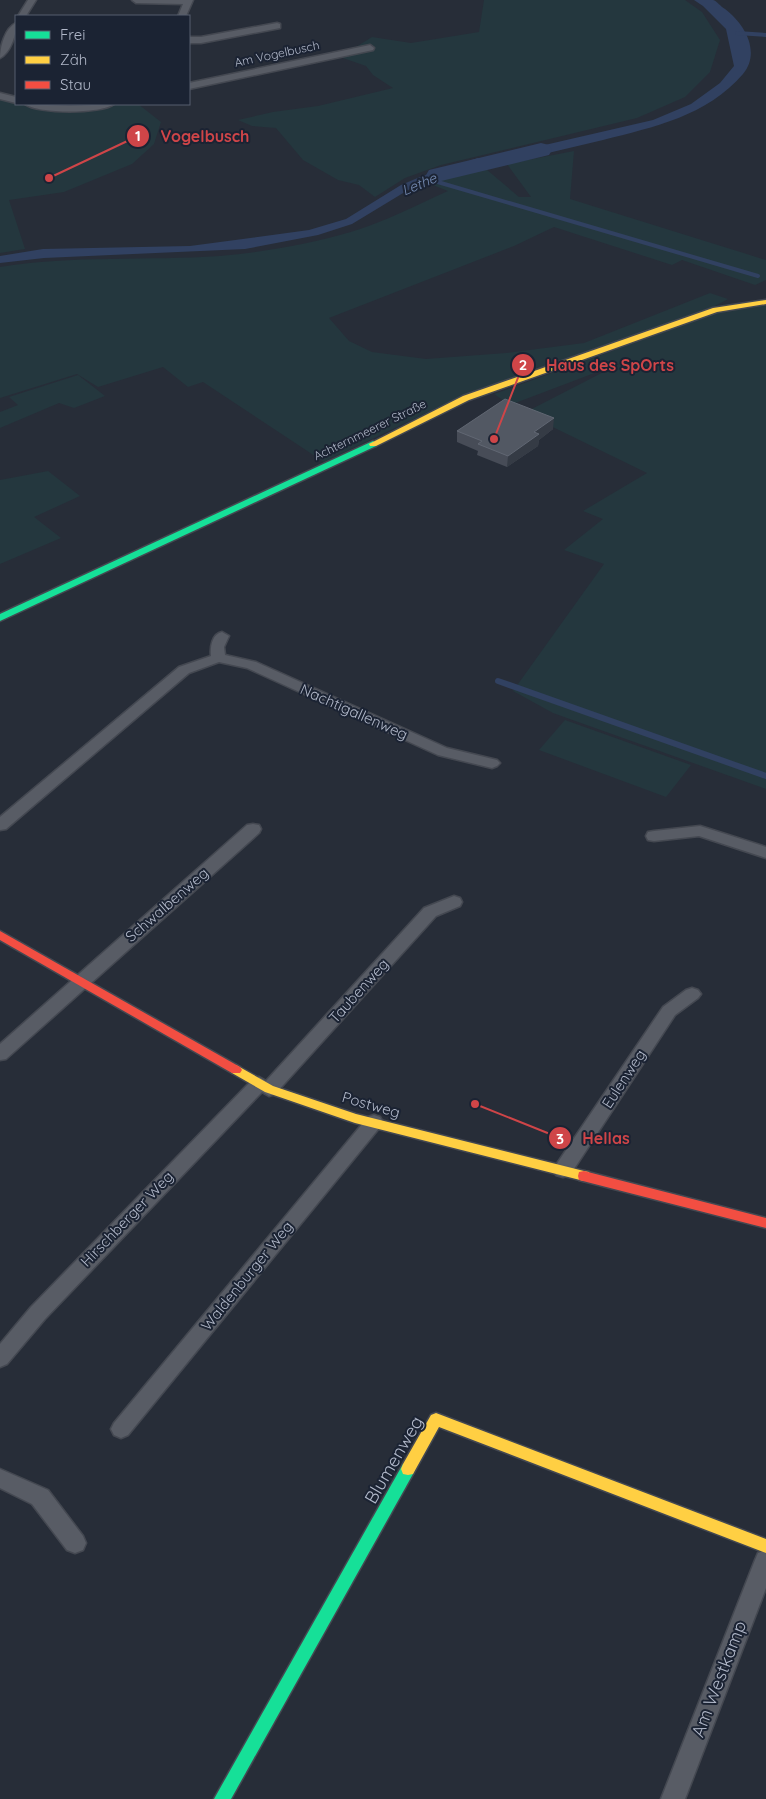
<svg xmlns="http://www.w3.org/2000/svg" width="766" height="1799" viewBox="0 0 766 1799" font-family="Quicksand,sans-serif">
<style>
.green{fill:#24373e}
.water{fill:#314161}
.lines{fill:none;stroke-linecap:round;stroke-linejoin:round}
.stream-far1{stroke:#314161;stroke-width:4}
.stream{stroke:#314161;stroke-width:6}
.river{fill:#314161;fill-rule:evenodd}
.street-casing{stroke:#444851;stroke-width:3}
.fast-casing{stroke:#444851;stroke-width:3}
.slow-casing{stroke:#444851;stroke-width:3}
.jam-casing{stroke:#444851;stroke-width:3}
.street{fill:#585c65;fill-rule:evenodd}
.fast{fill:#16e098;fill-rule:evenodd}
.slow{fill:#ffcf43;fill-rule:evenodd}
.jam{fill:#f24e42;fill-rule:evenodd}
.wall{fill:#474c57}
.shaded-wall{fill:#353b45}
.building{fill:#525863;stroke:#616773}
.labels{text-anchor:middle;stroke-width:4;stroke-linejoin:round;paint-order:stroke}
.far-street-label{font-size:12px;fill:#b1b8c9;stroke:#1b2333}
.far-water-label{font-size:14px;font-style:italic;fill:#768cb3;stroke:#1b2333}
.street-label{font-size:15px;fill:#b1b8c9;stroke:#1b2333}
.near-street-label{font-size:18px;fill:#b1b8c9;stroke:#1b2333}
.leader{fill:none;stroke:#cf4548;stroke-width:2}
.callout-dot{fill:#cf4548;stroke:#1b2333;stroke-width:2}
.mark-label{font-size:15px;text-anchor:middle;font-weight:bold;fill:#fff}
.callout-label{font-size:16px;text-anchor:middle;font-weight:bold;fill:#cf4548;stroke:#1b2333;stroke-width:4;stroke-linejoin:round;paint-order:stroke}
</style>
<rect width="100%" height="100%" fill="#272d38"/>
<g class="green">
<path d="M484,0h201l17,12 18,28 -10,32 -25,25 -48,21 -196,47 -36,13 -30,19 -16,-12 -21,-5 -35,-20 -27,-32 -24,-2 -14,-6 35,-8 45,-6 75,-18 -20,-13 -7,-9 -26,-9 32,-20 39,6 68,-11z"/>
<path d="M0,97l16,5v2l26,4 45,2 29,-6h22l23,18 -7,22 -22,20 -68,28 -55,8 16,49 -25,4z"/>
<path d="M574,151l-4,48 196,61v20l-11,5 -73,-25 -10,5 -118,-38 -40,19 -185,72 20,23 23,11 54,7 80,-6 78,-10 126,-50 18,6 -13,7 -253,90 -138,66 -121,-80 -15,5 -25,-20 -65,20 -21,-13 -77,24v-131c73,-12 147,-6 220,-11 44,-4 91,-12 134,-25 32,-10 63,-26 94,-40l-15,-6 11,-6 42,-10 33,28h12l-24,-33z"/>
<path d="M766,305v484l-213,-76 -40,-22 91,-127 -40,-14 39,-31 -20,-8 64,-38 -123,-60 97,-50 -111,42 -16,-11 227,-83z"/>
<path d="M78,375l27,21 -31,12 -15,-5 -59,25v-16l18,-7 -9,-8z"/>
<path d="M48,471l32,25 -46,21 27,21 -61,26v-84z"/>
<path d="M565,720l126,45 -25,32 -127,-47z"/>
</g>
<g class="water">
<path d="M694,0c5,0 14,0 19,0 4,1 8,7 12,9 20,15 36,43 18,65 -36,42 -89,53 -140,66 -31,7 -62,15 -93,22l-18,1 -6,-6 16,-2 151,-35 38,-16 29,-21 14,-17 -8,-37 -23,-23z"/>
<path d="M478,158l8,6 -2,4 -61,13 -71,43 -34,11 -73,14 -201,9 -44,5v-7l43,-7 147,-3 119,-16 37,-11 55,-34 19,-8z"/>
</g>
<g class="lines">
<g class="stream-far1">
<path d="M737,33l29,2"/>
<path d="M424,178l334,98"/>
</g>
<path class="stream" d="M498,681l268,95"/>
<path class="river" d="M541,143l8,2 3,5 -3,5 -112,27 -8,-2 -3,-5 3,-5z"/>
<defs>
<g id="street">
<path d="M28,0h8l-10,16h-8z"/>
<path d="M132,0h61l-7,16h-8l5,-12 -47,-1z"/>
<path d="M16,23c1,11 -6,30 -16,35 0,-11 5,-30 16,-35z"/>
<path d="M277,23l3,1v4l-79,15h-12v-6h12z"/>
<path d="M370,45l4,3 -1,2 -184,39v-6z"/>
<path d="M0,93l16,4v6l-16,-4z"/>
<path d="M25,104l45,2 44,-2c-13,10 -76,10 -89,0z"/>
<path d="M222,632l7,4 -5,11 1,8 31,7 191,86 50,12 3,3 -3,3 -5,2 -54,-13 -191,-87 -28,-6 -30,11 -183,156 -6,1v-13l179,-150 32,-11c-1,-9 1,-22 11,-24z"/>
<path d="M253,824l6,1 2,4 -2,4 -253,226 -6,1v-16l247,-219z"/>
<path d="M700,826l66,21v11l-67,-22 -45,5 -6,-1 -2,-4 2,-4 6,-1z"/>
<path d="M454,896l6,2 2,4 -2,4 -24,10 -161,178 -6,2 -7,-4 -217,227 -38,45 -7,3v-23l31,-37 222,-228 6,-2 7,4 158,-173z"/>
<path d="M692,988l6,2 3,4 -3,4 -23,17 -105,160 -7,2 -7,-2 -2,-5 2,-5 107,-158 23,-17z"/>
<path d="M374,1115l6,2 3,5 -3,5 -252,308 -7,3 -7,-3 -3,-6 3,-6 254,-306z"/>
<path d="M0,1469l48,21 35,46 3,7 -3,7 -8,3 -8,-3 -35,-46 -32,-16z"/>
<path d="M766,1550v38l-81,211h-24l94,-239 3,-7z"/>
</g>
<g id="fast">
<path d="M373,441l4,3 -1,2 -376,175v-7z"/>
<path d="M408,1463l5,1 2,5 -2,5 -182,325h-17l189,-335z"/>
</g>
<g id="slow">
<path d="M766,300v4l-49,8 -248,88 -93,46h-6l-1,-2 94,-48 250,-88z"/>
<path d="M236,1065l37,21 83,28 228,57 5,1 1,4 -1,4 -5,1 -229,-58 -90,-31 -33,-19 -2,-3 2,-3z"/>
<path d="M436,1413l330,126v14l-327,-126 -26,47 -5,1 -5,-1 -2,-5 2,-5 28,-49z"/>
</g>
<g id="jam">
<path d="M0,931l240,136 2,3 -2,3h-8l-232,-133z"/>
<path d="M584,1171l182,47v10l-187,-48 -1,-4 1,-4z"/>
</g>
</defs>
<use href="#street" class="street-casing"/>
<use href="#fast" class="fast-casing"/>
<use href="#slow" class="slow-casing"/>
<use href="#jam" class="jam-casing"/>
<use href="#street" class="street"/>
<use href="#fast" class="fast"/>
<use href="#slow" class="slow"/>
<use href="#jam" class="jam"/>
</g>
<path class="wall" d="M553,429l-14,11 -1,6 -31,21 -30,-12 1,-4 -21,-9v-11z"/>
<path class="shaded-wall" d="M554,418l-1,11 -14,11 -1,6 -31,21 1,-11 26,-24z"/>
<path class="building" d="M505,399l49,19 -20,14 5,2 -31,22 -30,-12 4,-3 -25,-10z"/>
<g class="labels">
<g class="far-street-label">
<text transform="translate(277 54) rotate(-12)" y="4">Am Vogelbusch</text>
<text transform="translate(370 430) rotate(-26)" y="4">Achternmeerer Straße</text>
</g>
<g class="far-water-label">
<text transform="translate(419 184) rotate(-23)" y="5">Lethe</text>
</g>
<g class="street-label">
<text transform="translate(354 712) rotate(24)" y="5">Nachtigallenweg</text>
<text transform="translate(167 905) rotate(-41)" y="5">Schwalbenweg</text>
<text transform="translate(359 991) rotate(-48)" y="5">Taubenweg</text>
<text transform="translate(624 1079) rotate(-57)" y="5">Eulenweg</text>
<text transform="translate(371 1105) rotate(16)" y="5">Postweg</text>
<text transform="translate(127 1219) rotate(-46)" y="5">Hirschberger Weg</text>
<text transform="translate(247 1276) rotate(-51)" y="5">Waldenburger Weg</text>
</g>
<g class="near-street-label">
<text transform="translate(394 1460) rotate(-60)" y="6">Blumenweg</text>
<text transform="translate(719 1679) rotate(-69)" y="6">Am Westkamp</text>
</g>
</g>
<path class="leader" d="M49 178L138 136M494 439L523 365M475 1104L560 1138"/>
<g class="callout-dot">
<circle cx="49" cy="178" r="5"/>
<circle cx="494" cy="439" r="5"/>
<circle cx="475" cy="1104" r="5"/>
<circle cx="138" cy="136" r="12"/>
<circle cx="523" cy="365" r="12"/>
<circle cx="560" cy="1138" r="12"/>
</g>
<g class="mark-label">
<text x="138" y="141">1</text>
<text x="523" y="370">2</text>
<text x="560" y="1144">3</text>
</g>
<g class="callout-label">
<text x="205" y="142">Vogelbusch</text>
<text x="610" y="371">Haus des SpOrts</text>
<text x="606" y="1144">Hellas</text>
</g>
<rect x="15" y="15" width="175" height="90" fill="#1b2333" stroke="#575f6f"/>
<rect x="25" y="31" width="25" height="8" fill="#16e098" stroke="#575f6f"/>
<text x="60" y="40" font-size="15" fill="#b1b8c9">Frei</text>
<rect x="25" y="56" width="25" height="8" fill="#ffcf43" stroke="#575f6f"/>
<text x="60" y="65" font-size="15" fill="#b1b8c9">Zäh</text>
<rect x="25" y="81" width="25" height="8" fill="#f24e42" stroke="#575f6f"/>
<text x="60" y="90" font-size="15" fill="#b1b8c9">Stau</text>
</svg>
